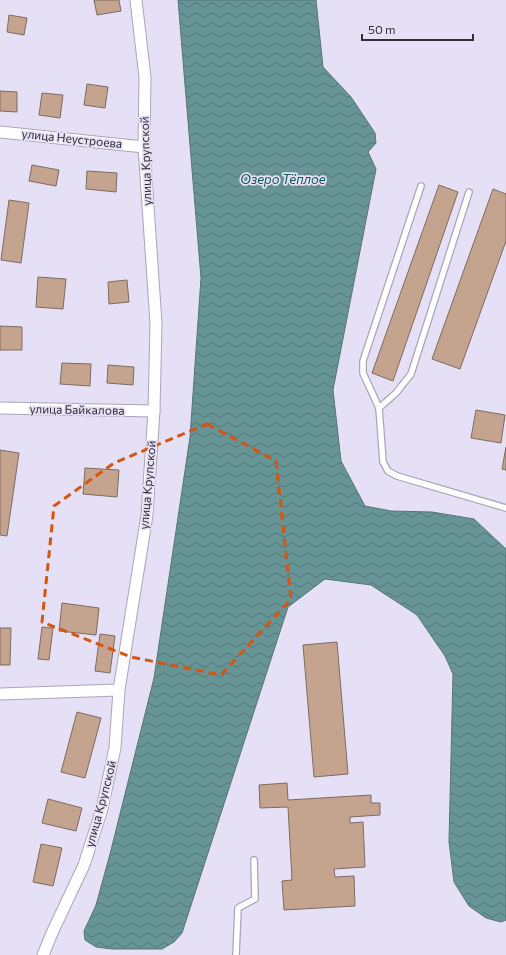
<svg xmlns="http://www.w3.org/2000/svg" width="506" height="955" viewBox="0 0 506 955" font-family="Commissioner,sans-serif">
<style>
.water{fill:url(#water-waves);stroke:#577578}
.building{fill:#c4a38f;stroke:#7e6b5f}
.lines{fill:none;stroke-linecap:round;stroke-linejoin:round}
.lane-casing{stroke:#aba5ba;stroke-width:8}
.street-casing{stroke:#aba5ba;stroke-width:13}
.lane{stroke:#fff;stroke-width:5.5}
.street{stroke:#fff;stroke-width:11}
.marked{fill:none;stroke:#d65510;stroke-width:3;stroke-dasharray:8 5;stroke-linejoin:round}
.labels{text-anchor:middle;stroke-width:3.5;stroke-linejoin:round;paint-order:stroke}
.street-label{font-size:12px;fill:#312e36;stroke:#e6e0f6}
.water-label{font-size:13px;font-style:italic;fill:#125556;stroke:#e6e0f6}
</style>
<defs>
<pattern id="water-waves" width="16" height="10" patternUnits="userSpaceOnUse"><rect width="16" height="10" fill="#679495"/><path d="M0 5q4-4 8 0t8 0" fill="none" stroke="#55797a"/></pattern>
</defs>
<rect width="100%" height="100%" fill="#e6e0f6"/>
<path class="water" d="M178,0h138l7,67 28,30 24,36 1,10 -8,9 8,17 -43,221 8,71 24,45 26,5 41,1 42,7 32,30v371l-5,2 -15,-4 -17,-12 -15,-24 -5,-40 4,-168 -8,-18 -28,-41 -46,-30 -46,-6 -37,28 -106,326 -8,9 -12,7h-50l-16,-2 -11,-7 -1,-9 12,-26 14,-51 44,-176 36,-241 11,-159z"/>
<g class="building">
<path d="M94,0h25l2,11 -24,4z"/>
<path d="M9,15l18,3 -3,17 -17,-3z"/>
<path d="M87,84l21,3 -3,21 -21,-3z"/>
<path d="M0,91l17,1v20l-17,-1z"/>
<path d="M42,93l21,2 -3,23 -21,-3z"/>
<path d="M32,165l27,5 -3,16 -27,-5z"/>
<path d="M87,171l30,2 -1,19 -30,-3z"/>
<path d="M439,185l19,7 -65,189 -21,-8z"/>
<path d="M493,189l13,5v47l-46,128 -28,-10z"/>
<path d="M9,200l20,3 -8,60 -20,-3z"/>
<path d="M38,277l28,2 -3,30 -27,-2z"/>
<path d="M127,280l2,22 -20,2 -1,-22z"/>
<path d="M0,326l22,1v23h-22z"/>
<path d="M62,363l29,1 -1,22 -30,-2z"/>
<path d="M108,365l26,2 -1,18 -26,-2z"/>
<path d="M476,410l29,5 -4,28 -30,-5z"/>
<path d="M506,447v23l-4,-1z"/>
<path d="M0,450l19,3 -12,83 -7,-1z"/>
<path d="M85,468l34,2 -2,27 -34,-3z"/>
<path d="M62,603l37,5 -3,27 -37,-4z"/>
<path d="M42,627l11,1 -4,32 -11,-1z"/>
<path d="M0,628h11l-1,37h-10z"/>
<path d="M100,634l15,2 -5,37 -15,-2z"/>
<path d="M337,642l11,132 -34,3 -11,-132z"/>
<path d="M77,712l24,6 -16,60 -24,-6z"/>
<path d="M287,783l1,17 83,-5v8h9v12l-30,2v6l13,-1 2,45 -31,2 1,8 19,-1 1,30 -71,4 -2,-29 10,-1 -4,-73 -28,1 -1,-23z"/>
<path d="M48,799l34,9 -6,23 -34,-8z"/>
<path d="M41,844l21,4 -9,38 -20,-4z"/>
</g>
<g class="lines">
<defs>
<g id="lane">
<path d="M421,186l-58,175v12l16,35 4,54 5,9 9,5 109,32"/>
<path d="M379,408l17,-15 15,-19 58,-182"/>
<path d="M236,955l2,-47 17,-9 -1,-39"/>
</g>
<g id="street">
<path d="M0,132l144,15"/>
<path d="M0,408l154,3"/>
<path d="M0,694l119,-4"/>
<path d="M43,955l9,-22 32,-68 18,-56 13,-61 4,-58 28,-175 7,-104 2,-88 -12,-176 1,-70 -9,-77"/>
</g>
</defs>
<use href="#lane" class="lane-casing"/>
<use href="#street" class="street-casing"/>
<use href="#lane" class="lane"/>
<use href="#street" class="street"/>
</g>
<path class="marked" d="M207,424l69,37 15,138 -70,76 -90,-18 -89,-35 12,-116 60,-43z"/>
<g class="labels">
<g class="street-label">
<text transform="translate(72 139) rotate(6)" y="4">улица Неустроева</text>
<text transform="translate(146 161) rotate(-92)" y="4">улица Крупской</text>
<text transform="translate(77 410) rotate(1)" y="4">улица Байкалова</text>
<text transform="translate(148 485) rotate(-85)" y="4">улица Крупской</text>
<text transform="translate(101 804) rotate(-75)" y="4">улица Крупской</text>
</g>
<g class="water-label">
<text x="283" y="184">Озеро Тёплое</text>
</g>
</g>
<path d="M362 34v6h111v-6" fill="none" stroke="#312e36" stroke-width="2"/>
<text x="368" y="34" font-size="12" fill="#312e36" stroke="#e6e0f6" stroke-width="3" paint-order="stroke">50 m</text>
</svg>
